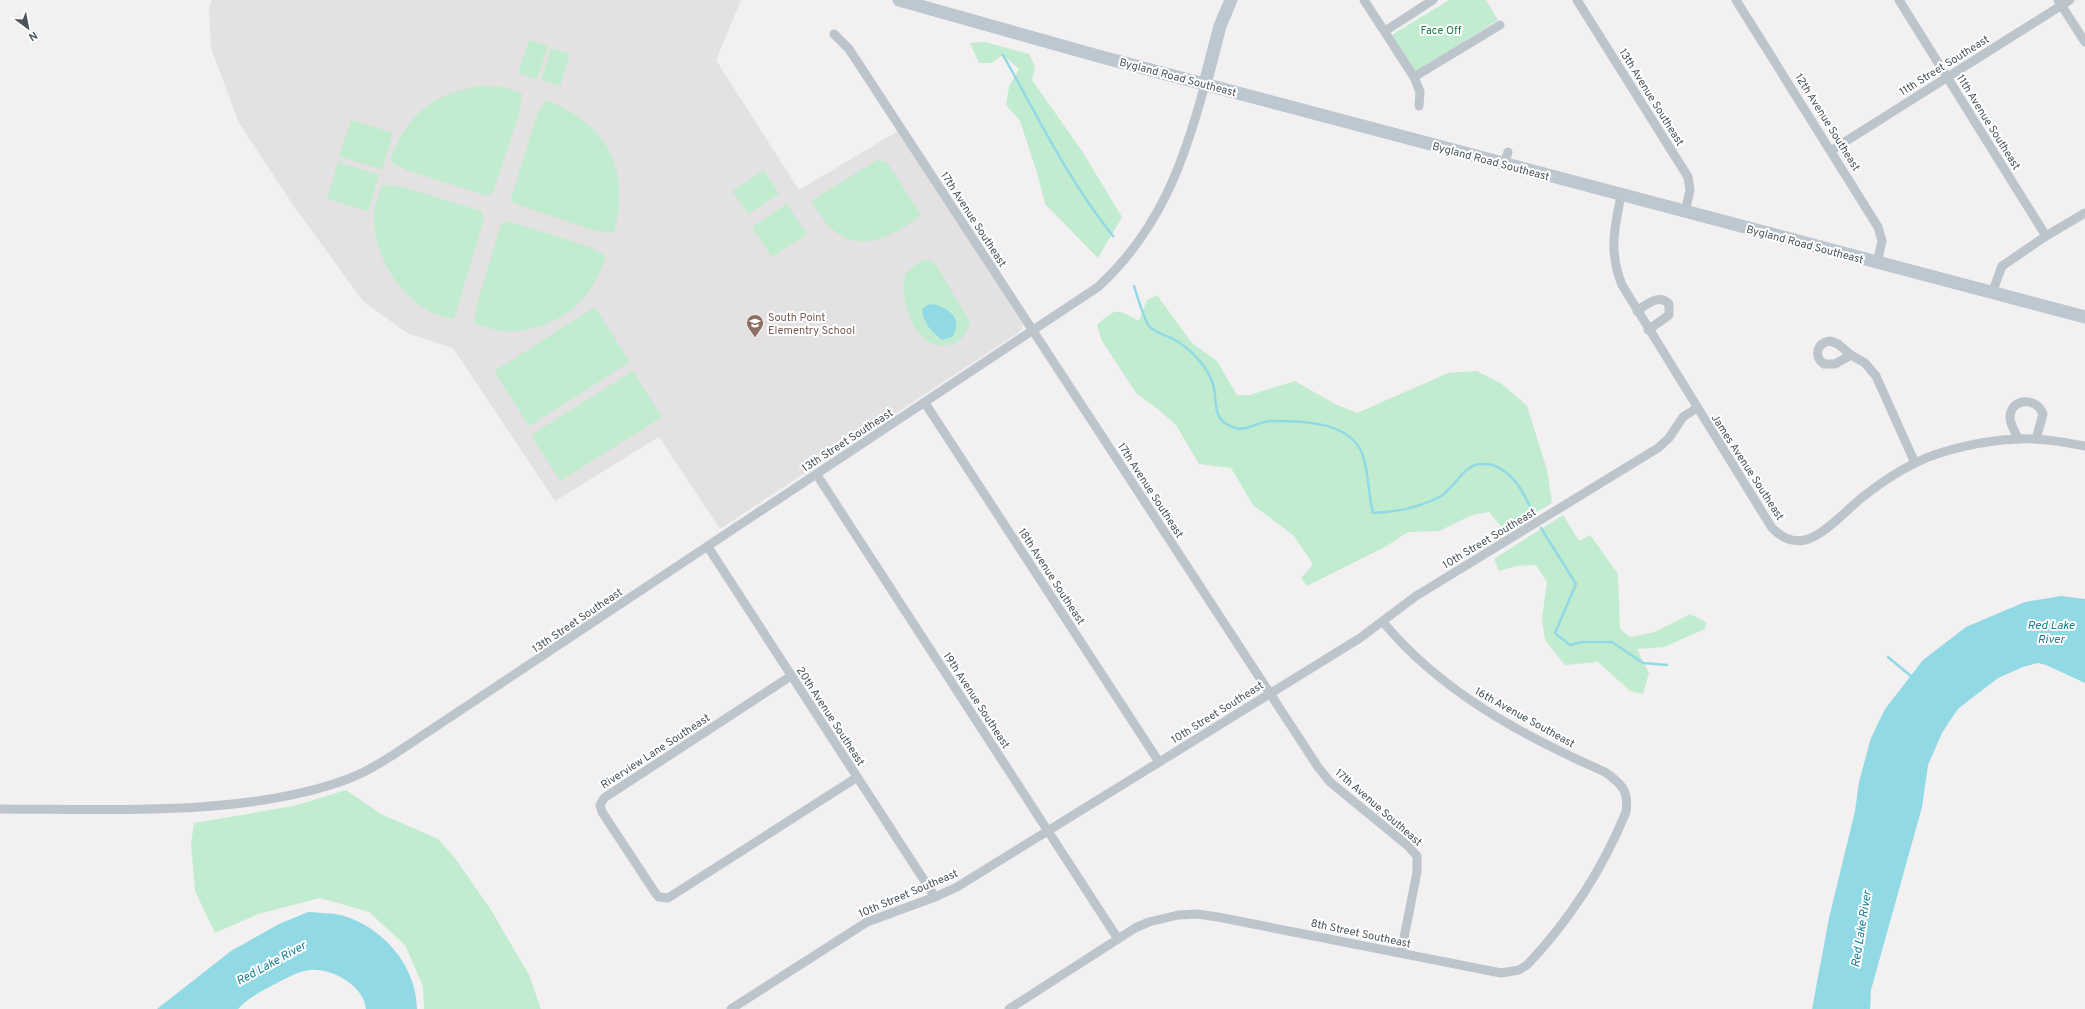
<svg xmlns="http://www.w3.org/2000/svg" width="2085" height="1009" viewBox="0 0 2085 1009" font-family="Overpass,sans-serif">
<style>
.education{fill:#e3e1e1}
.green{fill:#c2ecd0}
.water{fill:#92d9e6}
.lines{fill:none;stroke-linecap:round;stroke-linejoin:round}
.stream{stroke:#92d9e6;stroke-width:2.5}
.street{stroke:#bcc5cc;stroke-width:9}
.secondary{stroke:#bdc7d0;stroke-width:13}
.labels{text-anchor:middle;stroke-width:4;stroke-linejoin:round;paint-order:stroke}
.park-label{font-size:11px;fill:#1e7947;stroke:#fff}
.street-label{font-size:11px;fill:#49545c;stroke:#fff}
.education-label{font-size:11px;fill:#785e54;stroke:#fff;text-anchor:start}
.water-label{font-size:12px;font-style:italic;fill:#167f94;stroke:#fff}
</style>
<rect width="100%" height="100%" fill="#f2f0f0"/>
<path class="education" d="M212,0h529l-25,60 83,130 99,-59 125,193 -2,7 -301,198 -61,-92 -104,64 -102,-153 -46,-15 -44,-32 -70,-96 -54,-82 -28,-75 -2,-41z"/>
<g class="green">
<path d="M1449,0h37l12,20 -83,52 -23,-37z"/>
<path d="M529,40l19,6 -11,33 -19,-6z"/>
<path d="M985,42l44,12 6,12 -3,14 50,71 40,66 -24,41 -53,-54 -7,-28 -18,-55 -14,-16 3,-18 10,-18 -16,-14 -12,8h-12l-9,-20z"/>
<path d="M551,48l19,6 -10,32 -19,-6z"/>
<path d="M480,86l24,1 18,6 -2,18 -27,81 -6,4 -81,-26 -16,-9c16,-46 42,-67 90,-75z"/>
<path d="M546,100c61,24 85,69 68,132l-18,-1 -83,-28 -2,-5 26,-83z"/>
<path d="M351,120l42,13 -11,37 -43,-14z"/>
<path d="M877,160l10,2 34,53c-29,22 -64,42 -94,9 -6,-7 -11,-15 -16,-23z"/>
<path d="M338,162l41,13 -11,36 -41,-12z"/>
<path d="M764,170l15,24 -31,20 -16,-23z"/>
<path d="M382,185l21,2 78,24 3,8 -30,100c-7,-2 -15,-3 -21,-6 -36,-19 -59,-57 -59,-98 0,-9 5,-21 8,-30z"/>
<path d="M787,204l20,30 -35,23 -20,-30z"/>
<path d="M508,221l82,26 16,9c-13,38 -33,61 -72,72 -12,3 -25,5 -37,2 -7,-1 -15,-4 -23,-7l3,-19 24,-80z"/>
<path d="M927,259l8,4 35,59c-4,12 -9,21 -22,23 -27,6 -45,-32 -44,-56 0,-5 1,-10 1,-15l14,-12z"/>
<path d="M1157,295l35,48 25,18 20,34h13l45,-14 40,23 22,9 91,-40 29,-2 25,13 25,22 20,64 5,33 -47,28 -16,-19 -17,3 -33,16 -31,1 -23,15 -78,39 -6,-8 12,-14 -19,-28 -41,-31 -22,-37 -32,-4 -23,-39 -17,-15 -23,-17 -34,-52 -5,-16c19,-18 20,-16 42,-4l8,-21z"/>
<path d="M595,307l35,55 -101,64 -35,-55z"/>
<path d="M633,371l29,46 -102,64 -29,-46z"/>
<path d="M1563,515l16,26 11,-6 28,39 2,55 10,8 25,-5 35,-18 16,8 -1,7 -41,18 -27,2 12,24 -6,21 -13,-3 -32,-29 -33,3 -20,-25 -3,-22 5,-36 -11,-17 -20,1 -17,5 -5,-12z"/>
<path d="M346,790l35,24 57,25 17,19 36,52 38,65 12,34h-117l-1,-23 -18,-41 -36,-33 -49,-14 -62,16 -43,19 -20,-42 -4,-47 3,-21 100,-17z"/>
</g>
<g class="water">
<path d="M933,304c16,4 31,15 19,33l-10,3c-11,-9 -18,-16 -20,-30l5,-5z"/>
<path d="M2061,596l24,3v84l-39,-18 -8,-2 -15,4 -25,11 -30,23 -10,8 -9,13 -7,11 -14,32 -6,42 -51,183 -1,19h-58l17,-91 26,-107 4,-29 12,-44 14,-29 38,-49 43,-33 59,-25z"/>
<path d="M308,912c11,1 23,1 33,3 42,12 75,50 76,94h-51c-1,-5 -2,-10 -5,-14 -9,-15 -33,-27 -51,-25 -12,1 -25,9 -37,15 -13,7 -25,13 -35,24h-81l74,-58 48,-27z"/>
</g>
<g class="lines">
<g class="stream">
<path d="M1003,55c35,62 65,125 110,181"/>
<path d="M1134,286c3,9 10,33 15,40 6,7 17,9 24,13 16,8 32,25 39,42 7,19 -3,40 24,47 13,3 22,-7 35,-7 31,0 81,0 92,35 6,18 5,38 10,57 23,-1 48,-6 68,-17 13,-8 20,-26 34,-31 5,-2 12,-1 18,0 23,9 31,29 41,50"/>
<path d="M1541,528l35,56 -21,49 15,12 12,-3h30l31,21 24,2"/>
<path d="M1888,657l24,20"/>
</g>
<g class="street">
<path d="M1364,0l50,77 6,15 -1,14"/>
<path d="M1577,0l111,177 2,13 -5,22"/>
<path d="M1736,0l142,227 4,14 -5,22"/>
<path d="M1899,0l147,236"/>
<path d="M2058,0l27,42"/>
<path d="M1385,31l48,-31"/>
<path d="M834,34l15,15 469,718 12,15 78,64 9,10v16l-16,81"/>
<path d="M1414,77l86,-52"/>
<path d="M1832,150l238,-150"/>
<path d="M1504,164l4,-12"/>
<path d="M1621,196c-7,32 -12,57 1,89l150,243c9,9 20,15 33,12 20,-5 42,-31 59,-44 15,-12 33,-24 51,-33 28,-14 72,-23 103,-24 23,-1 45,3 67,7"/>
<path d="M1992,293l10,-27 44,-30 39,-23"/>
<path d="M1637,311c9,-6 22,-18 32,-7v11l-21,15"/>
<path d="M1830,341l8,3 13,11 -16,9h-11c-11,-8 -7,-21 6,-23z"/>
<path d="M1851,355l14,8 11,13 39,87"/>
<path d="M925,403l234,359"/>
<path d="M2018,439c-2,-7 -8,-14 -8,-21 0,-20 26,-22 33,-4l-7,25"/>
<path d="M817,475l301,464"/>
<path d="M708,547l227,350"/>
<path d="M791,676l-187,122 -4,7 2,7 54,82 3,3 9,1 188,-120"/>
<path d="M0,809c108,0 246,8 348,-30 16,-6 31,-15 45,-24l705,-468c61,-56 86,-124 107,-203"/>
<path d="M731,1009l136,-87 68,-25 22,-10 403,-249 56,-42 242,-148 11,-10 14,-21 14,-9"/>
<path d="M1009,1009l126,-81 14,-6 29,-7 19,-1 21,3 283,56 18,-3 8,-5c42,-44 76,-97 99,-153 3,-21 -4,-28 -21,-40 -82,-36 -164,-80 -222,-150"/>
</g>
<g class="secondary">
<path d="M899,0l199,56 987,261"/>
<path d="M1205,84l15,-58 11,-26"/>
</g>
</g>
<defs>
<symbol id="school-pin" viewBox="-11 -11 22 30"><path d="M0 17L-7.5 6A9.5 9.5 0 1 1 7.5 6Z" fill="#8d6e63" stroke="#fff"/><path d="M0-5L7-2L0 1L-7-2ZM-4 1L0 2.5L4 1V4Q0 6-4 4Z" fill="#fff"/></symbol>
</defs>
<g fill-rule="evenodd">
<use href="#school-pin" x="745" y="313" width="20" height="27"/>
</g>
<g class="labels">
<g class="park-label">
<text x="1441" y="34">Face Off</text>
</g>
<g class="street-label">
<text transform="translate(1944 65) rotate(-32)" y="4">11th Street Southeast</text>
<text transform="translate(1178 77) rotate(15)" y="4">Bygland Road Southeast</text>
<text transform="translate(1652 97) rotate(58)" y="4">13th Avenue Southeast</text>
<text transform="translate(1828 122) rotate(58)" y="4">12th Avenue Southeast</text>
<text transform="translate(1989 122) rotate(58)" y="4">11th Avenue Southeast</text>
<text transform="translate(1491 161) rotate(15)" y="4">Bygland Road Southeast</text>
<text transform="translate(974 219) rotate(57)" y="4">17th Avenue Southeast</text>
<text transform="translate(1805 244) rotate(15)" y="4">Bygland Road Southeast</text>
<text transform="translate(847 440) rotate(-33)" y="4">13th Street Southeast</text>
<text transform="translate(1748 467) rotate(57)" y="4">James Avenue Southeast</text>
<text transform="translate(1151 490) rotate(57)" y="4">17th Avenue Southeast</text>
<text transform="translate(1489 538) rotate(-31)" y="4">10th Street Southeast</text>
<text transform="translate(1052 576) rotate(57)" y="4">18th Avenue Southeast</text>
<text transform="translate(577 620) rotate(-34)" y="4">13th Street Southeast</text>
<text transform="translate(977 700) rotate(57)" y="4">19th Avenue Southeast</text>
<text transform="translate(1217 712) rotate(-32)" y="4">10th Street Southeast</text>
<text transform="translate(831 716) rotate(57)" y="4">20th Avenue Southeast</text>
<text transform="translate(1525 717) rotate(29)" y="4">16th Avenue Southeast</text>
<text transform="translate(655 751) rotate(-33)" y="4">Riverview Lane Southeast</text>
<text transform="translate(1379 807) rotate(41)" y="4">17th Avenue Southeast</text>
<text transform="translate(908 893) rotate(-23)" y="4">10th Street Southeast</text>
<text transform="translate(1361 933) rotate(12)" y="4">8th Street Southeast</text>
</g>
<g class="education-label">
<text x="768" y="321">South Point<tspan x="768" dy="13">Elementry School</tspan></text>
</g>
<g class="water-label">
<text x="2051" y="629">Red Lake<tspan x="2051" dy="14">River</tspan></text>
<text transform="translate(1861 929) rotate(-81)" y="4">Red Lake River</text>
<text transform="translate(271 963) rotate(-29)" y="4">Red Lake River</text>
</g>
</g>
<g transform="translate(28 28) rotate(148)" stroke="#ffffff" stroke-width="3" paint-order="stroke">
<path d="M0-3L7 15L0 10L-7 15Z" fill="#49545c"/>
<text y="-6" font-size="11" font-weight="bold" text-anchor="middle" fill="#49545c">N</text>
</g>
</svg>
